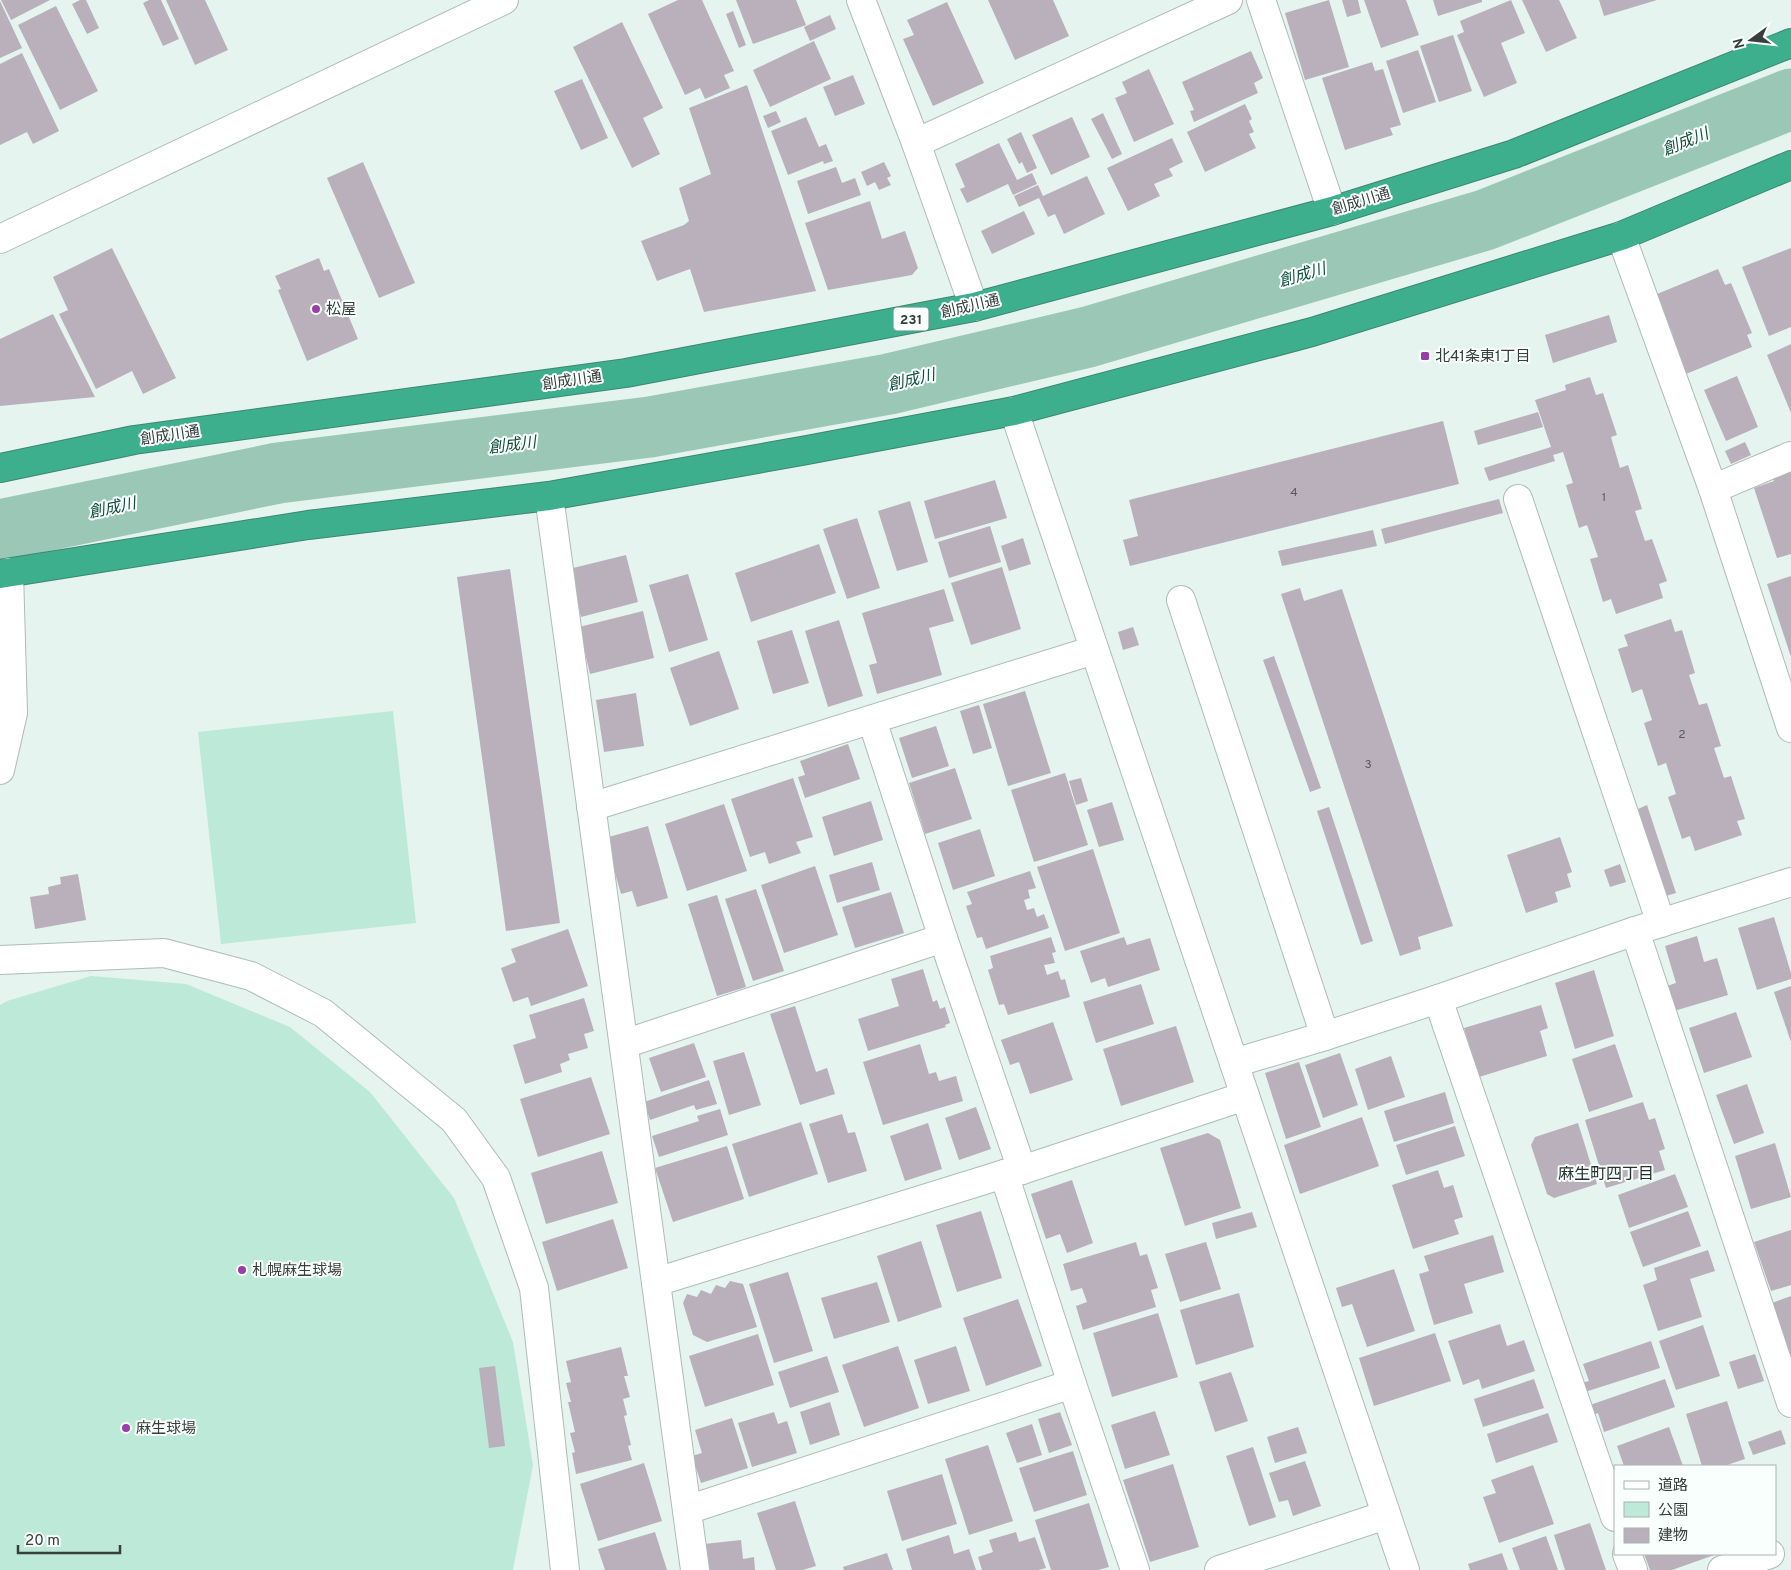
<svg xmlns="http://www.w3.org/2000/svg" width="1791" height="1570" viewBox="0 0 1791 1570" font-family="Overpass,'Noto Sans JP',sans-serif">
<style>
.green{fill:#bde9d8}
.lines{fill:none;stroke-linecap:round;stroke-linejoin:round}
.river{stroke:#9bc8b6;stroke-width:61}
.building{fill:#b9b0bb}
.minor-casing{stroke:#aebcb6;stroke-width:30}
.highway-casing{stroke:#3b8770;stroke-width:30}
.minor{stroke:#fff;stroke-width:28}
.highway{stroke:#3daf8c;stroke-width:28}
.poi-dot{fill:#983ea9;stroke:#f9fffc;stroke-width:2}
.labels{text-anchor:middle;stroke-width:4;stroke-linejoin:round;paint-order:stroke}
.number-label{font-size:12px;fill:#585a5b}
.shield{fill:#f9fffc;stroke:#727875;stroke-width:1}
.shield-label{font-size:14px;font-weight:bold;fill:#383e3b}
.street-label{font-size:15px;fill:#383e3b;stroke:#f9fffc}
.poi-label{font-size:15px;fill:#383e3b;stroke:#f9fffc;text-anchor:start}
.water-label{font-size:16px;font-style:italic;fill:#134e3d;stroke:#f9fffc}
.neighbourhood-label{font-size:16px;fill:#26322d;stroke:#f9fffc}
</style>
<rect width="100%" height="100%" fill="#e5f4ee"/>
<g class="green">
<path d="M393,711l23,212 -195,21 -23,-212z"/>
<path d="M91,976l95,8 104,43 80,65 84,106 59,144 20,123 -20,105h-513v-565l7,-4z"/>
</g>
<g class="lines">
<path class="river" d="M0,530l278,-57 372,-46 239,-43 199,-47 397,-117 306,-121"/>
</g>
<g class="building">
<path d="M1,0h49l-39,20z"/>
<path d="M80,0h6l13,28 -12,6 -15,-30z"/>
<path d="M149,0h12l18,39 -16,7 -20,-43z"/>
<path d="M166,0h39l23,50 -33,15z"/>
<path d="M678,0h24l32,71 -10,4 6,13 -25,11 -5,-11 -15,7 -37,-81z"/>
<path d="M736,0h60l10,25 -53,19z"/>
<path d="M988,0h65l16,36 -54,24z"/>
<path d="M1329,0l20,67 -44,13 -20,-67z"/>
<path d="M1342,0h16l3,13 -14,4z"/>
<path d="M1364,0h42l13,35 -38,13z"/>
<path d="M1433,0h49v2l-44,14z"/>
<path d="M1511,0l14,33 -24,10 16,40 -33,14 -27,-62 7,-3 -4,-11z"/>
<path d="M1522,0h37l18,38 -31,14z"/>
<path d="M1599,0h58l-53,16z"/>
<path d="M0,1l22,47 -22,10z"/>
<path d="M947,2l37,81 -51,23 -30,-67 11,-4 -7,-15z"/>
<path d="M56,6l42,85 -38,19 -42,-85z"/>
<path d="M733,11l13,34 -7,3 -13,-34z"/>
<path d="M830,15l6,14 -26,12 -6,-14z"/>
<path d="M622,22l41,86 -20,10 17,36 -28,14 -59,-121z"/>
<path d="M1453,35l19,56 -33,11 -19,-56z"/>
<path d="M814,41l17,38 -61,28 -17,-37z"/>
<path d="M1418,50l18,52 -33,11 -17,-52z"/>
<path d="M1251,51l12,27 -9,5 4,10 -64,29 -4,-11 4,-1 -12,-28z"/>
<path d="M22,53l37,78 -26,13 -6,-12 -27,13v-81z"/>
<path d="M1372,62l3,9 8,-2 18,56 -11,3 3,7 -48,15 -23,-72z"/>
<path d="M1149,69l25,55 -40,18 -19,-44 12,-5 -5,-11z"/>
<path d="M853,75l12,29 -30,12 -12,-29z"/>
<path d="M582,79l26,59 -27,12 -27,-59z"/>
<path d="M747,85l69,206 -112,21 -14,-43 -33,12 -16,-40 43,-16 5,-4 -10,-33 32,-14 -22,-66z"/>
<path d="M1245,104l7,15 -3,2 5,11 -5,2 7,14 -51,24 -18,-40z"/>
<path d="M776,111l5,11 -13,6 -5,-12z"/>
<path d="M1103,113l19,41 -10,5 -21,-40z"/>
<path d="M806,117l13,30 7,-3 7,17 -9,3 -1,-3 -35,14 -17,-44z"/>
<path d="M1072,117l18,40 -39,18 -19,-40z"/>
<path d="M1021,132l16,36 -10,5 -5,-11 -3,2 -12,-25z"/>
<path d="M1172,138l11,24 -14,7 4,7 -19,8 6,12 -32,15 -21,-43z"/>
<path d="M999,143l18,37 15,-7 5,11 -24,11 -5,-11 -41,19 -7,-14 5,-2 -10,-23z"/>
<path d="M363,162l52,121 -36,15 -52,-120z"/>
<path d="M884,162l7,14 -4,2 4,7 -12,5 -4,-8 -8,4 -6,-14z"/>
<path d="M836,167l6,16 13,-5 6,17 -53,19 -11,-33z"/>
<path d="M1087,176l18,38 -41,20 -9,-20 -7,3 -9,-19 -20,9 -5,-11 24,-11 5,11z"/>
<path d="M870,201l12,38 23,-8 13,37 -6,7 -84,15 -23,-67z"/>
<path d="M1024,211l11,23 -43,20 -11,-23z"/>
<path d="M112,248l64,130 -33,16 -11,-23 -36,18 -37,-75 9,-4 -15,-33z"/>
<path d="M1791,248v79l-22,9 -27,-69z"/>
<path d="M319,258l5,13 5,-2 29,70 -51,22 -29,-71 3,-1 -6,-13z"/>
<path d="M1718,269l7,16 6,-2 21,50 -5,2 5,12 -66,27 -16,-38 3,-1 -16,-41z"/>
<path d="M53,314l42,83 -95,9v-67z"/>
<path d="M1609,315l8,27 -64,21 -8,-28z"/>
<path d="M1791,344v69l-24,-58z"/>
<path d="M1737,376l21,51 -32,14 -22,-51z"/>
<path d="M1590,377l6,18 7,-2 14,42 -6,2 9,31 8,-3 14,44 -7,2 10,30 7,-2 15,42 -8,3 4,14 -47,16 -5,-15 -8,3 -13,-43 8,-2 -11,-32 -8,3 -13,-43 7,-2 -10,-31 -10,3 2,6 -66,20 -5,-13 67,-21 -16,-47 31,-10 -1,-5z"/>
<path d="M1538,412l5,15 -65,18 -4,-14z"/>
<path d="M1443,421l16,63 -329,82 -7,-26 15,-4 -9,-36z"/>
<path d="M1745,442l6,13 -20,9 -6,-13z"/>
<path d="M1791,471v83l-14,4 -23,-70 20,-7 -2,-4z"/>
<path d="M995,480l12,38 -72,21 -11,-38z"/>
<path d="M1499,499l4,14 -118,31 -4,-15z"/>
<path d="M910,501l18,61 -31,9 -19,-60z"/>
<path d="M857,518l23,70 -33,11 -24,-70z"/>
<path d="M990,526l11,36 -52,16 -11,-36z"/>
<path d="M1373,530l4,16 -95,20 -4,-15z"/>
<path d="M1023,538l8,26 -22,7 -8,-25z"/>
<path d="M819,544l17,49 -85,29 -16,-49z"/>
<path d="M626,555l12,47 -57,15 -12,-48z"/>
<path d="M1002,567l19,62 -50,16 -20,-62z"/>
<path d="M510,569l50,354 -54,8 -49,-354z"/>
<path d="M688,574l20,66 -39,12 -20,-67z"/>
<path d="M1791,576v81l-24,-73z"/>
<path d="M1300,588l4,13 38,-12 111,337 -35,11 3,12 -21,7 -119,-362z"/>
<path d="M944,589l10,32 -25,7 13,47 -65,19 -8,-29 8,-2 -15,-50z"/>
<path d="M643,611l11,47 -64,16 -11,-47z"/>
<path d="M1671,619l4,13 7,-2 13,43 -6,2 10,30 8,-2 14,43 -7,2 10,30 7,-2 14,43 -8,2 5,14 -47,16 -5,-15 -8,3 -14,-42 8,-3 -10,-31 -8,3 -14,-43 8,-3 -10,-31 -10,4 -14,-44 10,-3 -4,-11z"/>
<path d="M839,620l24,76 -35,11 -23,-76z"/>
<path d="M1133,627l6,18 -16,5 -5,-18z"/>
<path d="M792,630l17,53 -36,11 -16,-53z"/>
<path d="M719,651l20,58 -49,17 -20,-58z"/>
<path d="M1274,656l47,132 -11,4 -47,-132z"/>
<path d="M1025,691l26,82 -43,13 -25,-82z"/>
<path d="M636,693l8,53 -40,6 -8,-52z"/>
<path d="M979,705l13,43 -19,6 -13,-43z"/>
<path d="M936,726l13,40 -37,12 -13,-40z"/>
<path d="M848,744l12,35 -55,19 -7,-21 7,-2 -5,-14z"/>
<path d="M955,768l17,51 -47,15 -16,-51z"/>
<path d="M1065,773l23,72 -54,17 -23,-72z"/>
<path d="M793,778l20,59 -17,5 5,11 -32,11 -4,-12 -15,5 -19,-58z"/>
<path d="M1081,778l7,23 -12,4 -7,-24z"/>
<path d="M871,801l12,39 -49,16 -12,-39z"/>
<path d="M1112,802l12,38 -25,7 -12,-37z"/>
<path d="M724,804l23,67 -60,20 -22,-67z"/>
<path d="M1647,805l29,88 -10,3 -28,-87z"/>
<path d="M1329,807l44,134 -12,4 -44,-134z"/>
<path d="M648,826l20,72 -31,9 -5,-16 -11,3 -16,-56z"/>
<path d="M980,829l15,47 -42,14 -15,-47z"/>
<path d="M1560,837l12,35 -5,2 4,13 -16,5 3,10 -32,11 -19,-58z"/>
<path d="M1093,849l27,84 -55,18 -28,-84z"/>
<path d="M872,862l8,28 -43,13 -8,-28z"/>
<path d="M1620,864l6,18 -16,5 -6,-17z"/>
<path d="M815,866l23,69 -54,18 -23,-68z"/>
<path d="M1030,871l6,17 -8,2 2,8 -6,2 3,10 7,-2 3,9 7,-3 5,14 -63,21 -4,-12 -5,1 -11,-32 6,-2 -5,-12z"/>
<path d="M78,874l8,46 -51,9 -5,-32 19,-3 -1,-7 13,-3 -1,-7z"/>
<path d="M756,889l28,82 -31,10 -28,-82z"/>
<path d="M891,892l13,41 -49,15 -13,-41z"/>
<path d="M717,895l29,92 -29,9 -29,-92z"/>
<path d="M1774,917l17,56v6l-34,11 -19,-62z"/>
<path d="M568,929l20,57 -57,20 -3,-9 -15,5 -12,-34 15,-6 -5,-13z"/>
<path d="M1697,936l7,26 13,-4 11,37 -54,16 -7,-25 9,-3 -11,-37z"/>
<path d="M1051,937l5,15 -4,1 3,10 -11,2 3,10 11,-4 3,9 4,-1 5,18 -62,18 -4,-11 -5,1 -11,-35 5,-2 -3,-12z"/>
<path d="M1124,937l3,8 23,-7 10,32 -52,17 -3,-9 -14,5 -11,-32z"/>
<path d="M923,969l10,33 4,-2 3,9 5,-2 5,16 -5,2 1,2 -78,24 -10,-32 41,-13 -8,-27z"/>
<path d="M1594,970l20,66 -39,13 -20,-66z"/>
<path d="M1141,984l13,40 -58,19 -13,-41z"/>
<path d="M1791,986v56l-17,-50z"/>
<path d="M584,998l10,33 -10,3 4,14 -20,6 2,6 -10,4 2,8 -37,12 -12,-39 23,-7 -7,-23z"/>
<path d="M1541,1005l7,23 -8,3 7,25 -68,21 -15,-49z"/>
<path d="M795,1006l21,66 11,-4 8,26 -35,11 -30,-91z"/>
<path d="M1736,1012l16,45 -48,16 -15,-45z"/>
<path d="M1053,1022l20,58 -43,14 -11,-32 -9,3 -9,-25z"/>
<path d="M1176,1026l18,56 -73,24 -18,-57z"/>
<path d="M694,1043l12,34 -45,15 -12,-34z"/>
<path d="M920,1044l9,30 7,-2 3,9 17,-5 7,25 -80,24 -20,-63z"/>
<path d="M1615,1044l18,53 -44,15 -17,-53z"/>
<path d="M744,1052l17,53 -32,10 -16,-54z"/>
<path d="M1340,1053l18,52 -35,13 -18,-53z"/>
<path d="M1391,1056l14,41 -37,13 -13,-41z"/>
<path d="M1299,1062l22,65 -35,12 -21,-66z"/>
<path d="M591,1077l19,57 -72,23 -18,-58z"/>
<path d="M709,1080l8,24 -21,6 -2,-5 -44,15 -6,-18z"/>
<path d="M1747,1084l17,49 -30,11 -18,-49z"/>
<path d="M1445,1092l9,31 -60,19 -10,-31z"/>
<path d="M1643,1102l6,18 6,-2 10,31 -6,2 6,19 -59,18 -21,-68z"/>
<path d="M976,1107l15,42 -32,11 -14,-42z"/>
<path d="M720,1109l8,26 -69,22 -7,-21 47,-15 -2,-5z"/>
<path d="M842,1114l6,19 7,-1 12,39 -39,12 -19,-59z"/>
<path d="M1362,1117l17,49 -79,28 -16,-49z"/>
<path d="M801,1122l17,52 -69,23 -17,-53z"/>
<path d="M928,1123l14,46 -37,12 -15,-45z"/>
<path d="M1578,1123l19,61 -43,14 -7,-4 -16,-49 4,-8z"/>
<path d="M1455,1126l10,30 -59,19 -10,-30z"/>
<path d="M1208,1133l12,7 21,68 -56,18 -25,-78z"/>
<path d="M1775,1143l16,54 -40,12 -16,-53z"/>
<path d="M727,1146l17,53 -71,23 -18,-54z"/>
<path d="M602,1151l16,52 -72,21 -15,-51z"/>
<path d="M1438,1170l6,18 9,-3 10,32 -9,3 5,14 -46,15 -21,-64z"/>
<path d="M1675,1174l13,33 -59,21 -11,-33z"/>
<path d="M1072,1180l21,63 -26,10 -7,-19 -14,5 -15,-45z"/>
<path d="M981,1211l21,67 -45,14 -21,-67z"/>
<path d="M1688,1211l13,35 -58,21 -13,-35z"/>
<path d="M1252,1212l5,15 -41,12 -4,-16z"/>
<path d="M613,1219l15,49 -71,23 -15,-49z"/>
<path d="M1791,1230v55l-20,6 -17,-49z"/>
<path d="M1493,1235l11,37 -40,12 9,29 -39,12 -15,-51 10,-3 -5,-15z"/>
<path d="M921,1241l21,66 -44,15 -21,-66z"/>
<path d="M1136,1242l4,14 7,-2 11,34 -7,2 5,17 -73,23 -7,-24 11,-4 -5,-14 -11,3 -8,-27z"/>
<path d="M1206,1242l15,47 -41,13 -15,-48z"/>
<path d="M1708,1250l7,21 -25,8 12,38 -44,14 -15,-46 14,-5 -3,-12z"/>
<path d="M1394,1269l21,62 -48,16 -15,-43 -10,3 -6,-19z"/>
<path d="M788,1272l25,79 -39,12 -25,-79z"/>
<path d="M730,1281l13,3 14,43 -50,15 -14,-7 -10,-32 4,-9 10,3 4,-7 10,4 5,-9 9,3z"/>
<path d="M877,1282l13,40 -56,17 -13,-41z"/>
<path d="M1239,1293l15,54 -58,18 -16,-55z"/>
<path d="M1791,1296v64l-19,-57z"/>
<path d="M1018,1299l24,67 -56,20 -23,-68z"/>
<path d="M1158,1313l20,64 -66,20 -19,-64z"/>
<path d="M1500,1324l7,22 17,-6 11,31 -53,18 -3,-10 -16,6 -15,-44z"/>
<path d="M1703,1325l17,51 -44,14 -17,-49z"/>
<path d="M1435,1333l16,48 -77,25 -15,-48z"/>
<path d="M758,1334l16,51 -69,22 -16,-51z"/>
<path d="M1651,1341l9,27 -75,24 -3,-9 7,-2 -6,-17z"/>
<path d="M898,1346l21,62 -55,19 -22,-62z"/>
<path d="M956,1346l14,45 -42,13 -14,-44z"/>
<path d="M621,1347l7,29h-4l6,21 -7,2 4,16 -3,1 7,29 -3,1 4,14 -56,14 -4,-21 3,-1 -5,-19 5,-1 -7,-30h3l-5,-19 5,-1 -5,-21z"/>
<path d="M1755,1354l9,27 -26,8 -9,-27z"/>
<path d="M827,1356l12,36 -49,16 -12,-36z"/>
<path d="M495,1366l10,80 -16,2 -10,-80z"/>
<path d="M1231,1372l17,49 -33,11 -16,-50z"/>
<path d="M1534,1379l10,29 -61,19 -9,-28z"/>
<path d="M1665,1379l10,28 -71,25 -6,-19 -5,2 -3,-10z"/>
<path d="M1727,1401l18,58 -21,7h-22l-16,-52z"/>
<path d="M830,1402l10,33 -30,10 -10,-33z"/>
<path d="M1155,1411l15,44 -45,14 -14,-44z"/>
<path d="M774,1412l4,12 9,-3 10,32 -45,14 -14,-44z"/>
<path d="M1060,1412l12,33 -23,8 -11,-34z"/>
<path d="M1548,1413l10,29 -62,21 -9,-29z"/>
<path d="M732,1418l16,50 -47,15 -9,-27 10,-3 -7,-23z"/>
<path d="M1032,1424l10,31 -25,8 -11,-30z"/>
<path d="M1298,1427l9,26 -32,10 -8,-26z"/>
<path d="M1669,1427l14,39h-59l-7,-20z"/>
<path d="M1781,1430l5,14 -33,11 -5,-13z"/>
<path d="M988,1445l25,76 -44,14 -24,-76z"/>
<path d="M1253,1447l23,70 -27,9 -23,-70z"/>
<path d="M1073,1451l14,44 -53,17 -15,-44z"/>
<path d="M1305,1461l16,45 -28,10 -5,-16 -9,2 -10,-29z"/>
<path d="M644,1463l18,58 -64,20 -18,-57z"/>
<path d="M1173,1464l26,83 -49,15 -27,-82z"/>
<path d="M1533,1465l21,59 -55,19 -16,-46 13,-4 -5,-13z"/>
<path d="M942,1474l15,50 -55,17 -15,-50z"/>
<path d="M795,1501l21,65 -13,4h-27l-19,-57z"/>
<path d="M1089,1503l20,64 -11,3h-47l-16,-50z"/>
<path d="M1590,1523l16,47h-41l-11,-35z"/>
<path d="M655,1532l12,38h-62l-7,-21z"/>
<path d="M1016,1532l3,10 16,-5 11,31 -8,2h-56l-4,-13 15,-5 -4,-12z"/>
<path d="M949,1535l5,19 15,-5 7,21h-64l-6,-21z"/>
<path d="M1546,1536l12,34h-38l-8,-22z"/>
<path d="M741,1540l2,19 11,-2 1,13h-48l-3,-26z"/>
<path d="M887,1553l6,17h-49l-1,-3z"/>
<path d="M1502,1553l6,17h-38l-2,-6z"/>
<path d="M1644,1554h73l-45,16h-22z"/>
</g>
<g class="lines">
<defs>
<g id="minor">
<path d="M861,0l55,143 58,164"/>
<path d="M1261,0l71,211"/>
<path d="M916,143l312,-143"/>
<path d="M1621,236l92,253 78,239"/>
<path d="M0,239l504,-239"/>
<path d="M1014,411l391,1159"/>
<path d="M1713,489l78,-33"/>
<path d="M549,496l146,1074"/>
<path d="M1518,499l143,424"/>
<path d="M1181,600l144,436"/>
<path d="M872,720l71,218 79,232"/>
<path d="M0,770l13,-57 -4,-141"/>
<path d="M591,807l503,-157"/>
<path d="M1635,931l156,472"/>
<path d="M0,960l164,-7 87,23 72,37 131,107 42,58 38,110 31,282"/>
<path d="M1438,999l177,518"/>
<path d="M624,1044l319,-106"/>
<path d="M1234,1063l91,-27 113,-37 197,-68 156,-49"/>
<path d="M1004,1174l68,210 63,186"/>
<path d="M656,1282l348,-108 18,-4 223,-74"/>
<path d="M687,1510l385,-126"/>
<path d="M1627,1554l6,16"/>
<path d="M1219,1570l167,-55"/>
<path d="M1722,1570l48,-16"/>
</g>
<g id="highway">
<path d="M0,468l134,-28 492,-67 348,-66 358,-96 182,-57 277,-111"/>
<path d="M0,574l308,-49 241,-29 258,-46 207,-39 298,-79 309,-96 170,-71"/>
</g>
</defs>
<use href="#minor" class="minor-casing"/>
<use href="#highway" class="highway-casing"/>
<use href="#minor" class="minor"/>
<use href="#highway" class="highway"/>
</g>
<g class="poi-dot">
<circle cx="316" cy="309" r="5"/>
<rect x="1420" y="351" width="10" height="10" rx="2.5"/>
<circle cx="242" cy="1270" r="5"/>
<circle cx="126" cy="1428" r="5"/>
</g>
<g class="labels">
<g class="number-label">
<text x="1294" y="496">4</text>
<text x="1604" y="501">1</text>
<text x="1682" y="738">2</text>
<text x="1368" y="768">3</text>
</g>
<rect class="shield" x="893.5" y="307.5" width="35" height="23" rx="4"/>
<g class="shield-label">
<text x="911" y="324">231</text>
</g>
<g class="street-label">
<text transform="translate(1361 201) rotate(-17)" y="5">創成川通</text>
<text transform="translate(970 306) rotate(-13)" y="5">創成川通</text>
<text transform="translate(572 380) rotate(-8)" y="5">創成川通</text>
<text transform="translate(170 435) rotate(-8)" y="5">創成川通</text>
</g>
<g class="poi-label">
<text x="326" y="314">松屋</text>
<text x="1435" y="361">北41条東1丁目</text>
<text x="252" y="1275">札幌麻生球場</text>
<text x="136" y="1433">麻生球場</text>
</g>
<g class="water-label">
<text transform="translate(1685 141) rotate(-22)" y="6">創成川</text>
<text transform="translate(1302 274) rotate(-16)" y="6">創成川</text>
<text transform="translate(911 379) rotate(-13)" y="6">創成川</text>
<text transform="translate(512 444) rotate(-7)" y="6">創成川</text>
<text transform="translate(112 507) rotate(-12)" y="6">創成川</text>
</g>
<g class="neighbourhood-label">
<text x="1606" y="1179">麻生町四丁目</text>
</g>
</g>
<rect x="1614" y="1465" width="162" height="90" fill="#f9fffc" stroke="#acb2af"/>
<rect x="1624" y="1481" width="25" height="8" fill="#ffffff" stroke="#acb2af"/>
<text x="1658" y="1490" font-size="15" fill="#383e3b">道路</text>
<rect x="1624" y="1502" width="25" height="15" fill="#bde9d8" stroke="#acb2af"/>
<text x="1658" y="1515" font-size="15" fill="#383e3b">公園</text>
<rect x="1624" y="1528" width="25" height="15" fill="#b9b0bb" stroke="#acb2af"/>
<text x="1658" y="1540" font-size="15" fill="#383e3b">建物</text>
<g transform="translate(1751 40) rotate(255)" stroke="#f9fffc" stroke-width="4" paint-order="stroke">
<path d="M0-4L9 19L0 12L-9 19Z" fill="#383e3b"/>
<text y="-8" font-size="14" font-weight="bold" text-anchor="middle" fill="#383e3b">N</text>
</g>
<path d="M18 1545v8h102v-8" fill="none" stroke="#383e3b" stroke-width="2.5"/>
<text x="25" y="1545" font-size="15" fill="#383e3b" stroke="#f9fffc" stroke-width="4" paint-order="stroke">20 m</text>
</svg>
